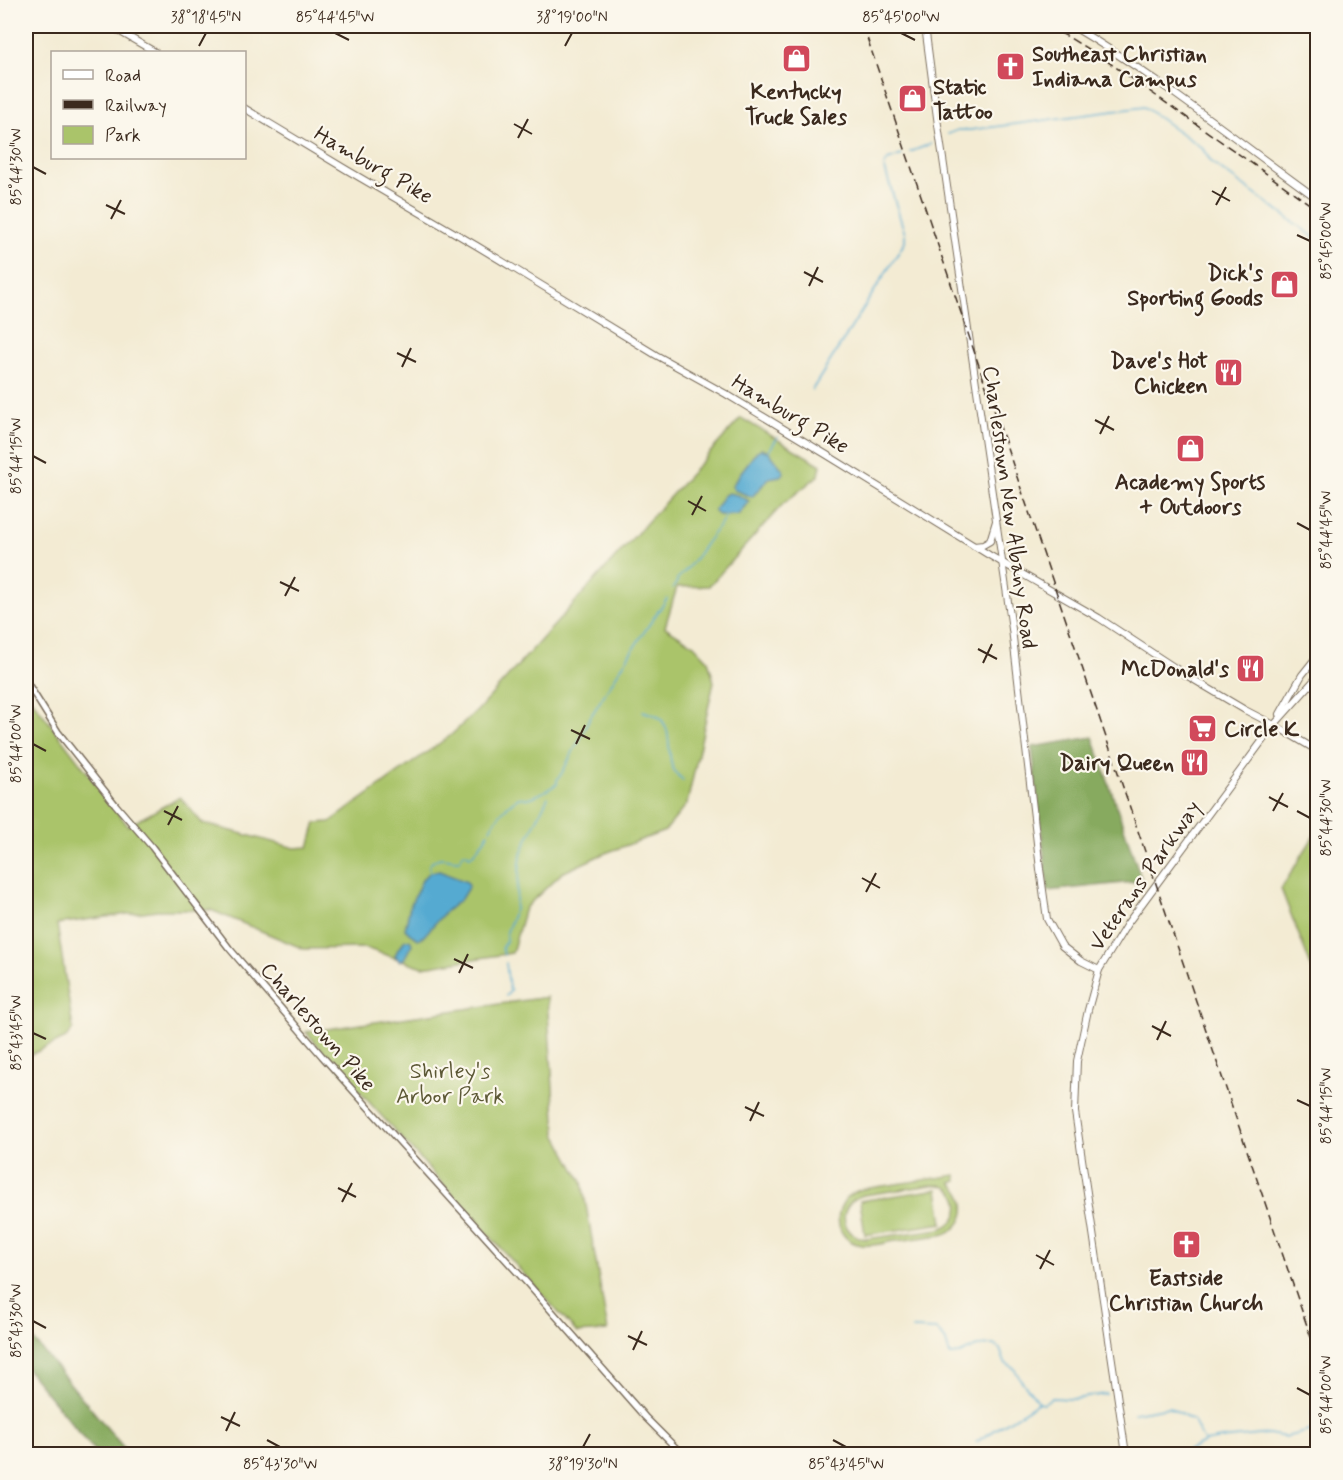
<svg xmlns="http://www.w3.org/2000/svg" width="1343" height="1480" viewBox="0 0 1343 1480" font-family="Mynerve,sans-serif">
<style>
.green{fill:#aac46a;stroke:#727744;stroke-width:1.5;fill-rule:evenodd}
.forest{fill:#87aa5e;stroke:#616a3e;stroke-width:1.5}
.water{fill:#55aad1;stroke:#486a78;stroke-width:1.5}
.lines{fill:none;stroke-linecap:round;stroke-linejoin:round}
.stream{stroke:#55aad1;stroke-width:1.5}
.tertiary-casing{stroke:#7b6e5d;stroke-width:8}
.secondary-casing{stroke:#7b6e5d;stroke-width:8}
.primary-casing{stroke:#7b6e5d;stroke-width:8}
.tertiary{stroke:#fff;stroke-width:5}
.secondary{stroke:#fff;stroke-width:6}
.primary{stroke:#fff;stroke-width:6}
.rail{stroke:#3b2a1e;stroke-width:1.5;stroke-dasharray:9 4.5;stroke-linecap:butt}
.ticks{fill:none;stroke:#3b2a1e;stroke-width:2}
.labels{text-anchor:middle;stroke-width:4.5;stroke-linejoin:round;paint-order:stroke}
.poi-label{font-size:22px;font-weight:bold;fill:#3b2a1e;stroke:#fbf7ec;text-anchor:end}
.street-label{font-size:22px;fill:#3b2a1e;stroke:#fbf7ec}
.park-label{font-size:22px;fill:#5c5835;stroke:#fbf7ec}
.neatline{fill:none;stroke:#3b2a1e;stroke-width:2}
.ticks-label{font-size:15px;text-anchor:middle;fill:#3b2a1e}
</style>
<rect width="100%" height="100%" fill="#fbf7ec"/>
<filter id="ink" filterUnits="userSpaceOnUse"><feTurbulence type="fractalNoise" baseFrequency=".0167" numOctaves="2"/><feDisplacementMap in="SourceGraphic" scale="12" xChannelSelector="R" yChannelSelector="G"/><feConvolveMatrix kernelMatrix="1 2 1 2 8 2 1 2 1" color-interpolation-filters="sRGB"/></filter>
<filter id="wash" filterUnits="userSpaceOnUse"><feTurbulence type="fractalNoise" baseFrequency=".008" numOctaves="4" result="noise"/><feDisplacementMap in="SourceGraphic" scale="24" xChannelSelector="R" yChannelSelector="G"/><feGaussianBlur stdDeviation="1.35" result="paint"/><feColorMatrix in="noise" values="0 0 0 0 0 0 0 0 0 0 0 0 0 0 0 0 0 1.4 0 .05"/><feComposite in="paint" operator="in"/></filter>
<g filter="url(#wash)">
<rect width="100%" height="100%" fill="#f3ebd3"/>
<g class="green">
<path d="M741,418l80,47 -2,10 -36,29 -74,82 -32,1 -12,40 29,18 14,15 6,22 -27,122 -22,27 -62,23 -41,19 -37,35 -13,45 -89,14 -58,-19 -61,1 -93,-39h-54l-100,14 16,105 -7,9 -40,19v-365l102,134 52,-29 22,26 93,25 14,-1 7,-24 14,-1 121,-87 26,-24z"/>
<path d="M1317,831v150l-36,-92z"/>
<path d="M547,997l9,137 26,48 26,149 -31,2 -271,-301z"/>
<path d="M956,1175l1,6 -6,2c21,16 17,45 -10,52 -17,2 -34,5 -52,7 -8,2 -19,4 -28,3 -32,-6 -29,-49 2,-56zM932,1185c30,-3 37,35 8,44l-74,10c-28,-4 -29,-37 -2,-44z"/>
<path d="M938,1189l5,34 -78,12 -5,-34z"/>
</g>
<g class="forest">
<path d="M1093,737l49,144 -94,10 -16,-144z"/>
<path d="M26,1331l103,123h-32l-71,-86z"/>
</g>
<g class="water">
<path d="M761,449l8,3 14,18 1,3 -4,3 -11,2 -17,19 -18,-7 -2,-4 9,-14 16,-21z"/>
<path d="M728,493l10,2 11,6 -11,14h-19l-5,-4 9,-15z"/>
<path d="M439,871l28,11 2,4 -8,13 -17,14 -20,23 -6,3 -8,-5 -5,-5 5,-23 13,-28 8,-6z"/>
<path d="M405,940h5l2,4 -8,15 -4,2 -5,-5 3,-7z"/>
</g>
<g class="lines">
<g class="stream">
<path d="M948,134l10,-4h12l174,-23 58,41 10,15 106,77"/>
<path d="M910,152l21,-8"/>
<path d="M812,390l93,-148v-8l-21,-68 4,-6 14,-5"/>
<path d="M768,452l10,-15"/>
<path d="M673,588l4,-6v-3c11,-9 18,-21 27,-33 7,-11 16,-19 22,-31"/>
<path d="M643,711c4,2 10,3 14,5 17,11 9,38 16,53 3,5 6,8 10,11"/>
<path d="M490,829c5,-9 19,-27 29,-31 8,-2 1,1 9,0 9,-1 22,-10 29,-14v-4c6,-7 9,-16 14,-24 4,-9 9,-16 13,-25 2,-4 3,-9 5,-12 26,-41 50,-82 78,-120"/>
<path d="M430,872l-1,-7c13,-13 17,-4 31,-5l3,-6 2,-1 5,3 3,-2 12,-15 3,-6"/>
<path d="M504,955l-2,-8 4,-6v-6l9,-26 6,-54 5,-13 22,-45"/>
<path d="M506,996l5,-6 -2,-2 -3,-25"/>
<path d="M913,1329l23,1 9,9 5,16 10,-1 17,-8 17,-1 6,4 5,14 9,5 6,11 19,23"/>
<path d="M1134,1413l35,-6 24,13 11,21"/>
<path d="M976,1442l63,-40 5,1 7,-5 24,1 31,-5"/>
<path d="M1175,1454l8,-1 22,-11 16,-3 48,-5 16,3 28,-7 2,-1 -3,-17 6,-2"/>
</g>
</g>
</g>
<g filter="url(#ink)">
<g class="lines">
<defs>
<path id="tertiary" d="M26,681l32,51 57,72 37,43 77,101 93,108 205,227 118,134 37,37"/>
<g id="secondary">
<path d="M925,26l13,99 74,504 28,240 7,50 15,27 19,15 18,9"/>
<path d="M1280,714l22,-39 16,-20"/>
<path d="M1126,1454l-51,-342 2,-51 11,-51 11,-40 28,-46 147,-199 44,-49"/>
</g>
<g id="primary">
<path d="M110,26l45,26"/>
<path d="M1072,26c86,51 164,114 246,173"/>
<path d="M244,108l103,62 130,76 179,109 70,39 101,61 162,100 110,63 87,57 59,35 29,15 44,26"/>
<path d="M974,546l9,-1 7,-4 6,-20"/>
</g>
</defs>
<use href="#tertiary" class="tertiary-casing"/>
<use href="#secondary" class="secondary-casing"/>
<use href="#primary" class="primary-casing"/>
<use href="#tertiary" class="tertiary"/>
<use href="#secondary" class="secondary"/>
<use href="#primary" class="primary"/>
<g class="rail">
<path d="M863,26l455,1332"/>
<path d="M1047,26l23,12 34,21 214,151"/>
</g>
</g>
</g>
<path class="ticks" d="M335,33l14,7M901,33l14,7M199,46l7,-13M565,46l7,-13M514,124l18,10M518,138l10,-19M33,167l13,7M1212,191l18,10M106,205l19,9M1216,205l10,-18M111,219l10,-19M1297,235l13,6M804,272l19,10M809,286l9,-19M397,353l19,9M402,367l9,-19M1095,420l19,10M1100,434l9,-18M33,456l13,7M688,501l18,10M692,515l10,-19M1297,523l13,7M280,582l19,9M285,596l10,-19M978,649l19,10M983,663l9,-19M571,730l19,9M33,744l13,7M576,744l9,-19M1269,797l19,10M164,811l18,9M1273,811l10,-18M1297,811l13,7M168,825l10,-19M862,878l18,10M866,892l10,-19M454,959l19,9M459,973l9,-19M1152,1026l19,10M33,1033l13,6M1157,1040l9,-19M1297,1100l13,6M745,1107l19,9M750,1121l9,-19M338,1188l18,9M342,1202l10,-19M1036,1255l18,10M1040,1269l10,-19M33,1321l13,7M628,1336l19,9M633,1350l9,-19M1297,1388l13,7M221,1417l19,9M226,1431l9,-19M267,1440l13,7M833,1440l13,7M583,1447l7,-13"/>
<defs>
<symbol id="shop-square" viewBox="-11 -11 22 22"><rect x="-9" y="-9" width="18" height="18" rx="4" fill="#d1495b" stroke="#fbf7ec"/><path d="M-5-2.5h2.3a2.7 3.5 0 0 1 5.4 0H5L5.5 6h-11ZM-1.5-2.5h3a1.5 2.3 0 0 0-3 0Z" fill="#fff"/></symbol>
<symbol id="church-square" viewBox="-11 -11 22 22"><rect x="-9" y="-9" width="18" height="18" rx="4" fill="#d1495b" stroke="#fbf7ec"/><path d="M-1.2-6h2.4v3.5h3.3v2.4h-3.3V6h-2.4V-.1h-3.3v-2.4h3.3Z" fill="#fff"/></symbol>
<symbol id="restaurant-square" viewBox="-11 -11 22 22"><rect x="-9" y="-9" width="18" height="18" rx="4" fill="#d1495b" stroke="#fbf7ec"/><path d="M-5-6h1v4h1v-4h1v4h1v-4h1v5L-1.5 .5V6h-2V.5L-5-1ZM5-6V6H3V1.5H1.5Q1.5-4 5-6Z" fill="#fff"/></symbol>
<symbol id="supermarket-square" viewBox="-11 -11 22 22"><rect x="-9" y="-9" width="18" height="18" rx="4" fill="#d1495b" stroke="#fbf7ec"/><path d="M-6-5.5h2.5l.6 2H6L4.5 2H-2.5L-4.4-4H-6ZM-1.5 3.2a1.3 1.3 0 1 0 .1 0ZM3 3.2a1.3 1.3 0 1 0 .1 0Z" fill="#fff"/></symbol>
</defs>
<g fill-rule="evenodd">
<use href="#shop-square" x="780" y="42" width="33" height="33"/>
<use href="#church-square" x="994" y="50" width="33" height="33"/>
<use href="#shop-square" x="896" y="82" width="33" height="33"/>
<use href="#shop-square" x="1268" y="268" width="33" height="33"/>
<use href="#restaurant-square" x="1212" y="356" width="33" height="33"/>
<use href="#shop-square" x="1174" y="432" width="33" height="33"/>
<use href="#restaurant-square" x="1234" y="652" width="33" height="33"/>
<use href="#supermarket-square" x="1186" y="712" width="33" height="33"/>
<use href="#restaurant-square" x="1178" y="746" width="33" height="33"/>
<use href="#church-square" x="1170" y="1228" width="33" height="33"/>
</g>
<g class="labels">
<g class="poi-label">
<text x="1032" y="61" text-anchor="start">Southeast Christian<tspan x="1032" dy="25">Indiana Campus</tspan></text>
<text x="933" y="94" text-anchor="start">Static<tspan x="933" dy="25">Tattoo</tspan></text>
<text x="796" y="99" text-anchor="middle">Kentucky<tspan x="796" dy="25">Truck Sales</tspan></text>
<text x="1263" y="280">Dick's<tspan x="1263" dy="25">Sporting Goods</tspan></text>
<text x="1208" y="368">Dave's Hot<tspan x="1208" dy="25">Chicken</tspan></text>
<text x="1190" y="489" text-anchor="middle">Academy Sports<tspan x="1190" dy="25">+ Outdoors</tspan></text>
<text x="1229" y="676">McDonald's</text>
<text x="1224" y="736" text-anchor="start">Circle K</text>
<text x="1174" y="770">Dairy Queen</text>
<text x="1186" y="1285" text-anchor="middle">Eastside<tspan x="1186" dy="25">Christian Church</tspan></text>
</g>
<g class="street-label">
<text transform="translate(374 164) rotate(30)" y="8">Hamburg Pike</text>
<text transform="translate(791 413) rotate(31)" y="8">Hamburg Pike</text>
<text transform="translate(1011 507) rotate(82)" y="8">Charlestown New Albany Road</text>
<text transform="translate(1144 875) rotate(-55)" y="8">Veterans Parkway</text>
<text transform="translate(319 1026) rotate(49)" y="8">Charlestown Pike</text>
</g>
<g class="park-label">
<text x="450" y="1078">Shirley's<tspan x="450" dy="25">Arbor Park</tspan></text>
</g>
</g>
<rect width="1343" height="1480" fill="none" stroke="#fbf7ec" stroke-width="66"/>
<rect x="51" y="51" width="195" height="108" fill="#fbf7ec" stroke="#aea59a" stroke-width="1.5"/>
<rect x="63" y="70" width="30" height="9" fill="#ffffff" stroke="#aea59a" stroke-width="1.5"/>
<text x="105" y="81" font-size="18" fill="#3b2a1e">Road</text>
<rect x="63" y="100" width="30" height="9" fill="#3b2a1e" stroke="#aea59a" stroke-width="1.5"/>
<text x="105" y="111" font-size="18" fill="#3b2a1e">Railway</text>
<rect x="63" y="126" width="30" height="18" fill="#aac46a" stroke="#aea59a" stroke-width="1.5"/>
<text x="105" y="141" font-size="18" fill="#3b2a1e">Park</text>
<rect x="33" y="33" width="1277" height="1414" class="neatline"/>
<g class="ticks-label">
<text x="206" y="22">38°18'45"N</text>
<text x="335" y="22">85°44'45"W</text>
<text x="572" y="22">38°19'00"N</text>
<text x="901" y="22">85°45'00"W</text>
<text transform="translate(16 167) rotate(-90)" y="5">85°44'30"W</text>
<text transform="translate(1326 241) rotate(-90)" y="5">85°45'00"W</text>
<text transform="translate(16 456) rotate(-90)" y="5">85°44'15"W</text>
<text transform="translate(1326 530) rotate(-90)" y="5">85°44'45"W</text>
<text transform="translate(16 744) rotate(-90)" y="5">85°44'00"W</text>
<text transform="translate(1326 818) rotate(-90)" y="5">85°44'30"W</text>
<text transform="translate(16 1033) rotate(-90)" y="5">85°43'45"W</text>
<text transform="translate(1326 1106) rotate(-90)" y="5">85°44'15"W</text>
<text transform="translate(16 1321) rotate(-90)" y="5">85°43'30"W</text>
<text transform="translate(1326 1395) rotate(-90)" y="5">85°44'00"W</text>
<text x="280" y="1469">85°43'30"W</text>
<text x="583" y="1469">38°19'30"N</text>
<text x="846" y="1469">85°43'45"W</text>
</g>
</svg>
